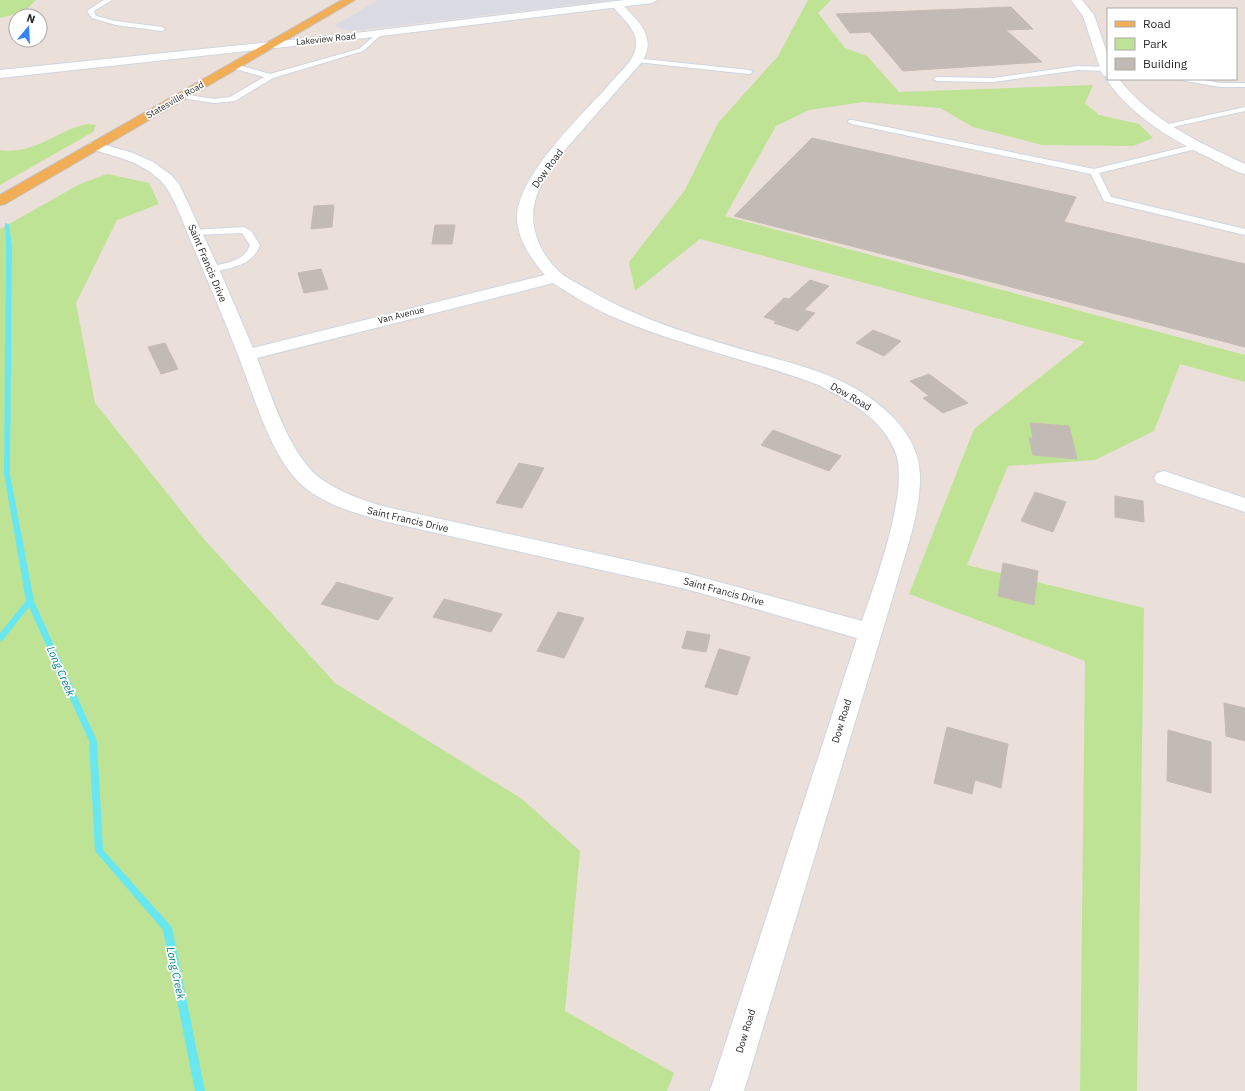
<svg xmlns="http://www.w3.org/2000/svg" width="1245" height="1091" viewBox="0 0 1245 1091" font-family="'IBM Plex Sans',sans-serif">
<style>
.industrial{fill:#dadae3}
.green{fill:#bfe394}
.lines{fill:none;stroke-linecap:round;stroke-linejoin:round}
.stream{fill:#69e7f0;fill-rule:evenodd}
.building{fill:#c2bbb5;stroke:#c6bbb3}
.service-casing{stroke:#ced6e1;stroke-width:2}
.minor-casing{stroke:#ced6e1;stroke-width:2}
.secondary-casing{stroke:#ced6e1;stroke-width:2}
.primary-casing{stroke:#c3c3c3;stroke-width:2}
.service{fill:#fff;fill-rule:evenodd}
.minor{fill:#fff;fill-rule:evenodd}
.secondary{fill:#fff;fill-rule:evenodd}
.primary{fill:#f2ae56;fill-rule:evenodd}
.labels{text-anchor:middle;stroke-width:3.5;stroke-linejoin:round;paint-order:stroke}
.far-street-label{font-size:9px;fill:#282828;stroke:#fff}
.street-label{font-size:10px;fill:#282828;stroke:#fff}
.water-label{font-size:11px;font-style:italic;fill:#0b7e91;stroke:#fff}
</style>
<rect width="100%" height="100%" fill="#ebdfd9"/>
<path class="industrial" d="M378,0h236l-264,31 -16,-5z"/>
<g class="green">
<path d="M0,0h36l-12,12 -24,6z"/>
<path d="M808,0h23l-13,13 27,35 22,8 32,36 194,-7 -8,18 14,12 40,9 14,14 -20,8 -91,-1 -69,-18 -33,-19 -76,-6 -55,8 -33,16 -51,90 520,139v27l-65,-18 -26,67 -59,29 -87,6 -41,99 177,43 -7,483h-57l5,-430 -176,-67 65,-165 111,-87 -385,-103 -65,52 -6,-29 56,-72 33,-67 60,-67z"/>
<path d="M87,124l9,1 -3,7 -93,53v-35c24,4 46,-9 66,-19 6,-3 14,-5 21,-7z"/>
<path d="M107,174l42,9 10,21 -42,16 -41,83 19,100 107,134 133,146 187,116 58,52 -15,160 109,62 -7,18h-667v-862l80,-45z"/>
</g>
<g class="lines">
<path class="stream" d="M5,223l4,1 3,23 -2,227 24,127 63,140 6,109 67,75 2,3 33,163h-10l-32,-161 -68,-79 -6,-110 -60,-134 -26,33 -3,1v-8l26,-32 -22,-127 2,-227z"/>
</g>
<g class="building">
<path d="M1011,7l22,22 -27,1 36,32 -139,9 -33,-39 -20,1 -14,-19z"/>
<path d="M812,138l264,59 -12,25 181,42v83l-511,-131z"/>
<path d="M334,205l-2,22 -21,2 3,-23z"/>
<path d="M435,225h20l-3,19h-20z"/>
<path d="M321,269l7,20 -24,4 -6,-20z"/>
<path d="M810,280l19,6 -25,24 11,3 -17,18 -24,-8 2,-2 -12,-4 20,-19 5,1z"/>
<path d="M873,330l28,11 -17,15 -28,-13z"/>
<path d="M165,343l13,26 -17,5 -13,-27z"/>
<path d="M929,374l39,29 -25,10 -20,-15 6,-2 -19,-15z"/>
<path d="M1030,423l39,3 8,33 -44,-4 -4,-17h4z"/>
<path d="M773,430l68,26 -12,15 -68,-26z"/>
<path d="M519,463l25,5 -22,40 -26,-5z"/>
<path d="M1035,492l31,10 -13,30 -32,-11z"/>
<path d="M1115,496l28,5 1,21 -29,-5z"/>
<path d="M1003,563l35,8 -4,34 -36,-9z"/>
<path d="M337,582l56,16 -15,22 -57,-16z"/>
<path d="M444,599l58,15 -11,18 -58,-15z"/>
<path d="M558,612l26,6 -20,40 -27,-7z"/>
<path d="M687,631l23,4 -4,17 -24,-4z"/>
<path d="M719,649l31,8 -13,38 -32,-8z"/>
<path d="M1224,703l21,5v33l-19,-5z"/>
<path d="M947,727l61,17 -7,44 -26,-8 -3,14 -38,-11z"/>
<path d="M1168,730l43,12v51l-44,-12z"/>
</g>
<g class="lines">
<defs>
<g id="service">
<path d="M104,0h8l-18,11 2,5 20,5 46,6 3,2 -3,2 -46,-6 -24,-7 -5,-7z"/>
<path d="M380,31l2,1v2l-19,17 -90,27 -38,23 -21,2 -32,-5 -4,-2 4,-2 32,5 16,-2 34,-20 -32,-9v-4h3l35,10 89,-25z"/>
<path d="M634,58l115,12 4,2 -4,2 -112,-12h-3z"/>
<path d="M1078,66l28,1h2v4l-30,-1 -85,12 -56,-1 -4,-2 4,-2 56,1z"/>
<path d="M1182,79h17l21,4h25v4h-25l-34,-6z"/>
<path d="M1245,107v4l-81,18 -4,-2 4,-2z"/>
<path d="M849,120h3l242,49 103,-25h3l1,2 -1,2 -101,25 12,24 134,32v6l-141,-34 -13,-27 -239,-50 -4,-2z"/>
<path d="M244,227l7,4 9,14c-7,21 -30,23 -49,27l-3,-1 -2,-2 2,-2c15,-4 36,-4 42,-22l-8,-12 -47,2 -5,-3 2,-2z"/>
</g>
<g id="minor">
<path d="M1071,0h11l12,15 14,41v23h11c33,42 79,63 126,85v10c-12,-3 -23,-10 -33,-15 -41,-20 -80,-42 -106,-80l1,-2 -5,-3 -19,-58z"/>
<path d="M616,1l4,1c17,18 39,35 21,61 -17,19 -33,38 -50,57 -20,24 -46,48 -55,78 -9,27 4,58 26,76 8,6 18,11 27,16 54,32 114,48 173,65 30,8 60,16 87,30 28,15 59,40 68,71 11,37 -11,94 -21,130l-152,505h-34l147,-453 -171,-49 -303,-68c-25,-7 -54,-15 -75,-31 -36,-26 -54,-95 -70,-135 -14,-37 -30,-73 -45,-109 -8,-18 -19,-52 -32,-65 -19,-19 -46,-25 -71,-32l-2,-3 2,-3 5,-1 38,11 20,9 18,13 8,9 40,85 34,79 292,-73c-13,-15 -27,-35 -28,-56 -1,-42 64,-103 91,-133 8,-10 20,-20 25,-30 11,-24 -10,-35 -22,-52zM553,283c19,12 38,24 58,33 66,29 137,43 205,68 31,15 68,35 80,70 13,37 -21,129 -34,167l-176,-48 -300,-66c-22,-6 -44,-14 -62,-26 -34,-22 -53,-87 -67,-123z"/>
<path d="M1164,471l81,27v14l-88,-29 -3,-5 3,-5z"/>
</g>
<path id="secondary" d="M625,0h32l-5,3 -304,37 -348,38v-8l348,-36z"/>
<path id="primary" d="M342,0h13l-350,204 -5,1v-10z"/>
</defs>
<use href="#service" class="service-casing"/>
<use href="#minor" class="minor-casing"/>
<use href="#secondary" class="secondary-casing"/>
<use href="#primary" class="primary-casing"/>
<use href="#service" class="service"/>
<use href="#minor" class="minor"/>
<use href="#secondary" class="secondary"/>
<use href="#primary" class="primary"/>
</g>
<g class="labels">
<g class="far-street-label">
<text transform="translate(326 39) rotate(-6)" y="3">Lakeview Road</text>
<text transform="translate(175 100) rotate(-30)" y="3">Statesville Road</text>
<text transform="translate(401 315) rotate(-14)" y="3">Van Avenue</text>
</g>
<g class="street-label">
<text transform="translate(547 168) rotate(-54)" y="4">Dow Road</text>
<text transform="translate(208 263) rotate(67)" y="4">Saint Francis Drive</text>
<text transform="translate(851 396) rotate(30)" y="4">Dow Road</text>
<text transform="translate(408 519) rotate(13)" y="4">Saint Francis Drive</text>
<text transform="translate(724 591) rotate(15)" y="4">Saint Francis Drive</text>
<text transform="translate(841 721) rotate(-73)" y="4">Dow Road</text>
<text transform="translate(745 1031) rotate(-73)" y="4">Dow Road</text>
</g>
<g class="water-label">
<text transform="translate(61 671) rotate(66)" y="4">Long Creek</text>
<text transform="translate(176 973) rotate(78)" y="4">Long Creek</text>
</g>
</g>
<rect x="1107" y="8" width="130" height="72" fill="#ffffff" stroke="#a9a9a9"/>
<rect x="1115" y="21" width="20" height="6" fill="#f2ae56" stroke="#a9a9a9"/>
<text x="1143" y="28" font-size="12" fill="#282828">Road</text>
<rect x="1115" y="38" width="20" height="12" fill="#bfe394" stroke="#a9a9a9"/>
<text x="1143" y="48" font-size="12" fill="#282828">Park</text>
<rect x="1115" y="58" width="20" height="12" fill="#c2bbb5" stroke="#a9a9a9"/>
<text x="1143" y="68" font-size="12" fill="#282828">Building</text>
<g transform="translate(28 28) rotate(18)"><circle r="19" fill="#ffffff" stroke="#a9a9a9"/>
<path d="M0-3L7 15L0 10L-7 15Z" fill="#3482fc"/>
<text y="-6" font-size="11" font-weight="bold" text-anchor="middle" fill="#282828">N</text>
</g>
</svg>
